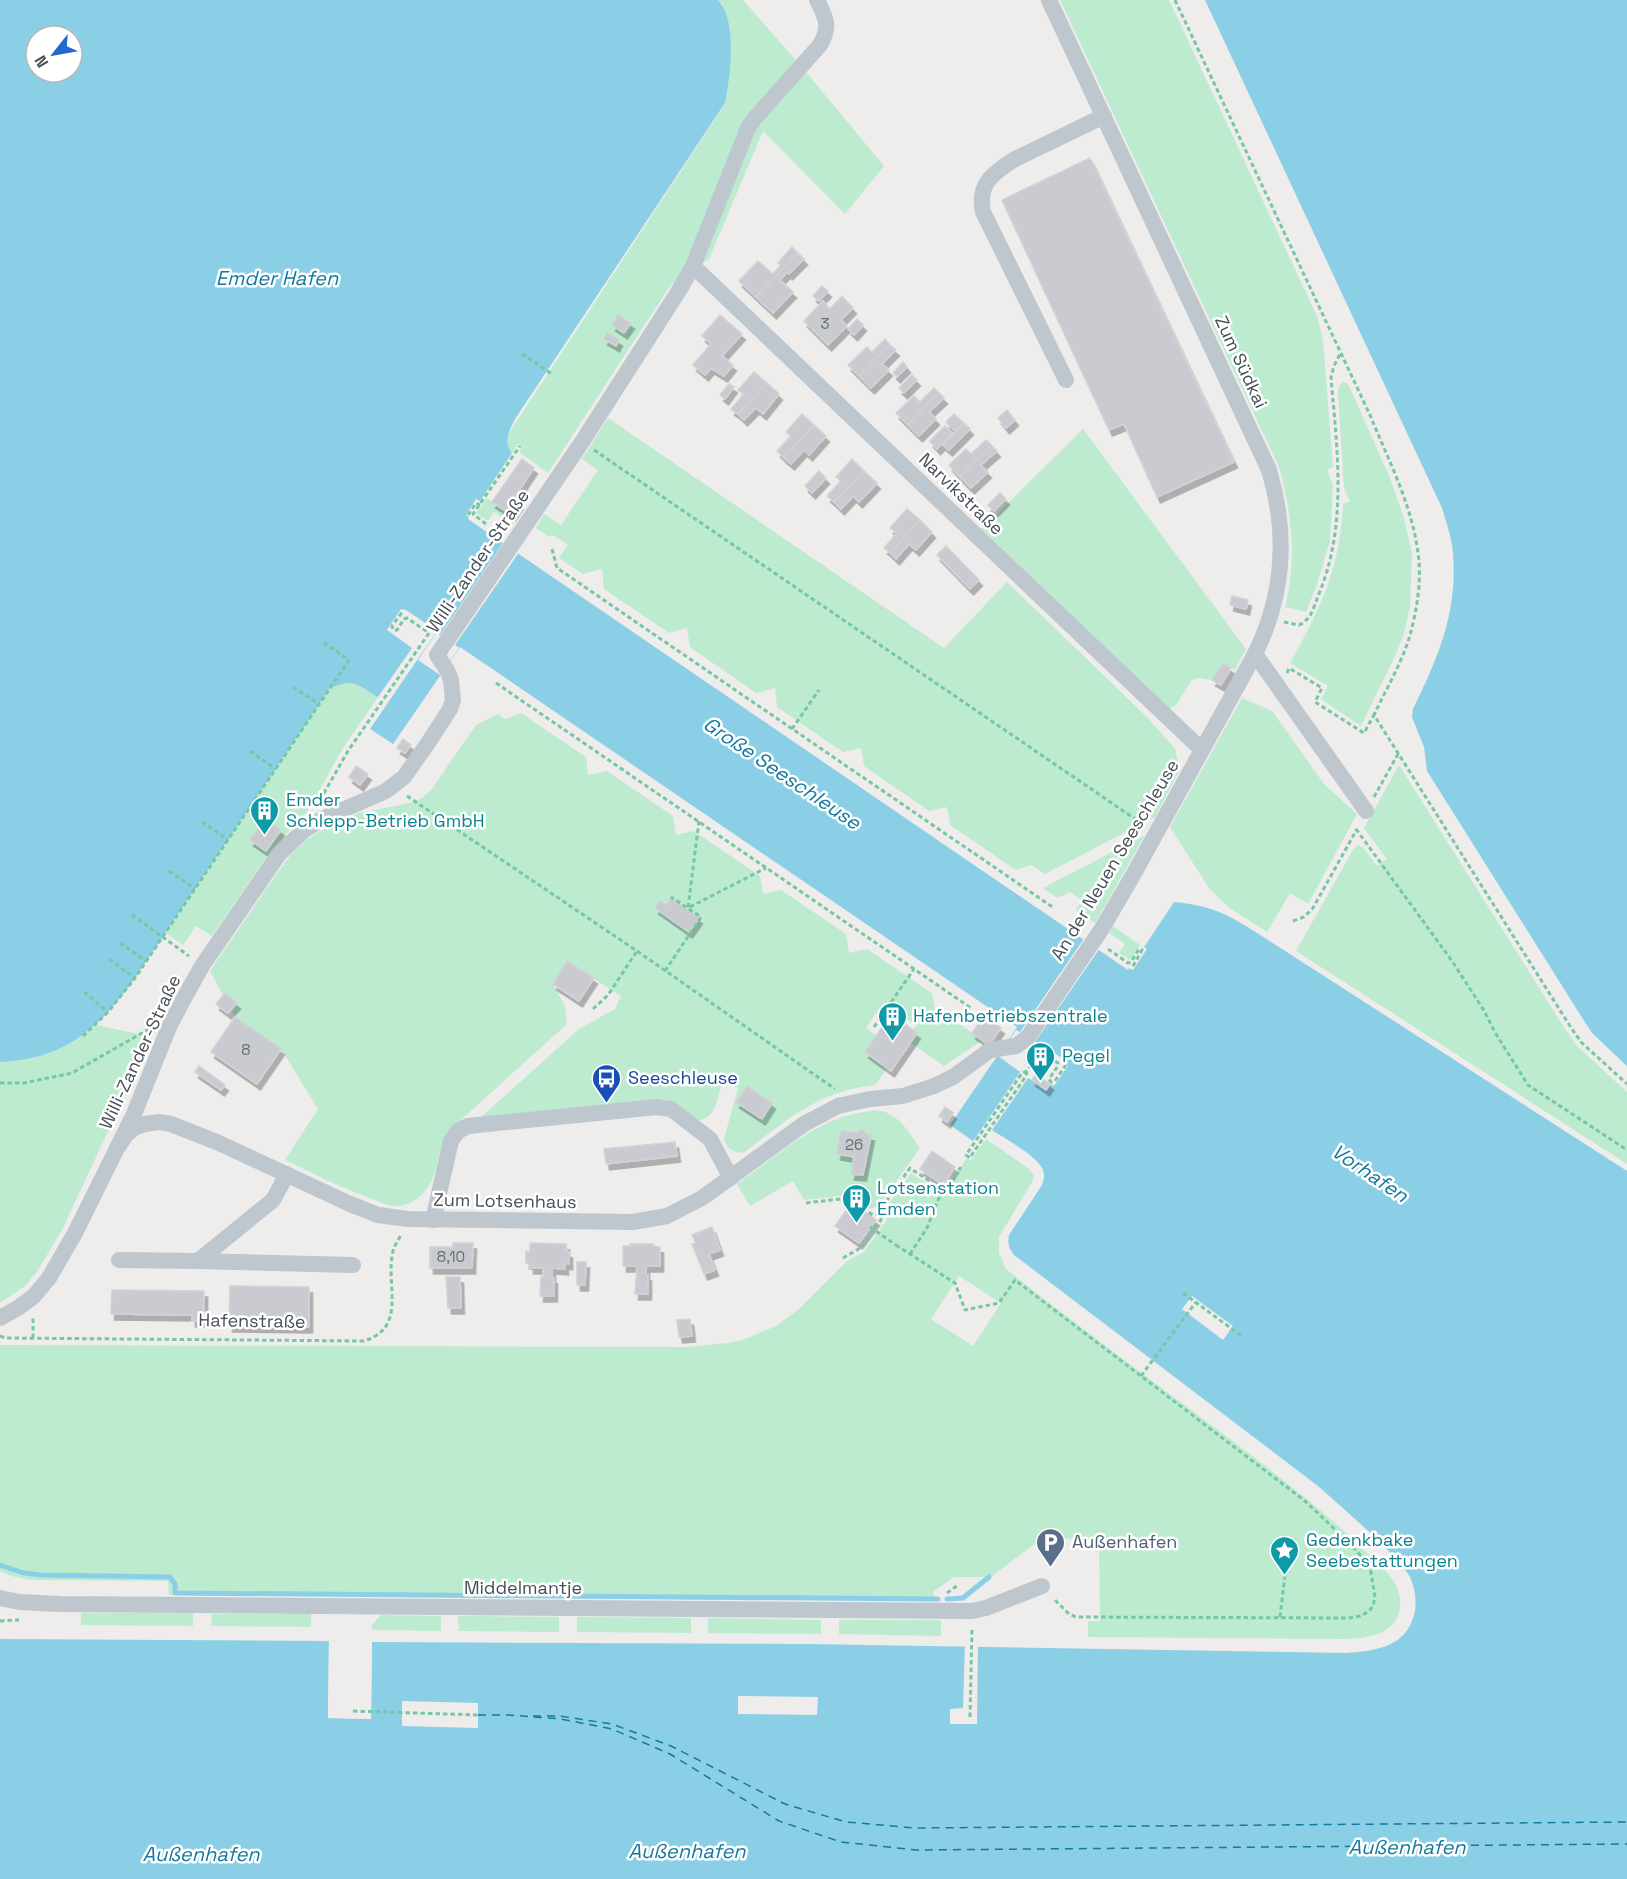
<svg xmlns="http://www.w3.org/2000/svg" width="1627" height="1879" viewBox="0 0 1627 1879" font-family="'Space Grotesk',sans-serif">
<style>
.green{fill:#bcebd0;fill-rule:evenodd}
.water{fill:#8bcfe6;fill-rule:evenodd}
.pier{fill:#efecec}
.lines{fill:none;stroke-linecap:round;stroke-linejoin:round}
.stream{stroke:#8bcfe6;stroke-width:5}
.ferry{stroke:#147a9d;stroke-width:1.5;stroke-dasharray:8 6;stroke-linecap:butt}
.building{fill:#cacbd1;stroke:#d0d2d8;stroke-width:1.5;filter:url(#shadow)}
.path{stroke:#76c7a3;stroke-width:3;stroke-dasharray:4.5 3;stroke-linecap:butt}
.minor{stroke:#bec6ce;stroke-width:16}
.path-bridge{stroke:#76c7a3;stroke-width:3;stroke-dasharray:4.5 3;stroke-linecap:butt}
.labels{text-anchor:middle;stroke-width:5;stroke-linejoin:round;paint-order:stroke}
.number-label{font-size:15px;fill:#676e76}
.street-label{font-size:18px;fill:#464f58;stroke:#fff}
.culture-label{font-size:18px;fill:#0d838f;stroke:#fff;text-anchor:start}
.transit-label{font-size:18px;fill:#164399;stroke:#fff;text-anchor:start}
.service-label{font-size:18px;fill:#4e5e75;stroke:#fff;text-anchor:start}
.water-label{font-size:20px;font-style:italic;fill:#147a9d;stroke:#fff}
</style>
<defs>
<filter id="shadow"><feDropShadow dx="3.5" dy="6" stdDeviation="0" flood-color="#0004"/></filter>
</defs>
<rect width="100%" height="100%" fill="#efecec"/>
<g class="green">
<path d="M718,0h25l58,66 83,100 -39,48 -82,-83 -54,128 -39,27 -122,187 -29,-21 3,-5 -4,-3 -6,9 -4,-7 -1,-10 218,-332 -2,-99z"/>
<path d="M1060,0h109l148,316 6,24 10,127 -6,3 6,15 -3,56 -14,46 -10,25 -21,-5c12,-47 7,-94 -6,-140z"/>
<path d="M1343,382l4,1 3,5 40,90 14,40 8,36 -2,52 -6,28 -9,22 -34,70 -40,-27 7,-13 -38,-23c31,-55 50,-95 53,-159l7,-3 -6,-13 -6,-96 1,-6z"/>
<path d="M608,418l336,230 63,-66 141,136 27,31 5,21 -25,47 -110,57 -14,-9 -15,5 -66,-45 -3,-18 -18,4 -65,-45 -3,-18 -18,4 -66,-45 -2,-19 -19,5 -66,-46 -3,-19 -18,5 -65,-44 -2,-20 -19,5 -24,-16 9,-13 -15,-10 -4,2 -13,-9 8,-14 17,11 37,-55 -16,-11z"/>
<path d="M1083,429l163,220 -11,21 -12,-7 -11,17 -14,-2 -6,2 -16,25 -7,4 -187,-180z"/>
<path d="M487,498l24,17 5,-6 5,3 -9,13 -18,-13 -6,9 -12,-8z"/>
<path d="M352,682l26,15 -35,51 -36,64 -35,37 -60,87 -16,-10 -13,19 -17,-12 164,-245 10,-4z"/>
<path d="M1242,698l30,13 52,73 33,30 -49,90 -18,-11 -23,39 -39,-25 -19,-19 -39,-61z"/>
<path d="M521,713l65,44 2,18 19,-4 66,45 3,19 18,-4 66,45 3,18 18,-4 65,44 3,19 18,-4 65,44 3,18h5l43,29 -39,26 -33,-23 6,-9 -4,-4 3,-5 -32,-23 -18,26 10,7 -11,17 22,16 -12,17c-56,6 -87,34 -130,67 -11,2 -18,-4 -21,-13l14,-51 -15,-8c-5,14 -6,41 -26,40l-28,-20 -8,-1 -182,20 100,-90 36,-20 6,-13 -54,-34 -14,22 12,22 2,18 -113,102c-17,20 -13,33 -22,54 -7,14 -20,26 -36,26 -9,0 -18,-5 -26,-8 -29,-10 -57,-25 -85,-38l33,-51 -37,-60 -46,-32 -25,-46 56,-82 26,-36 15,-14 28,-16 24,-10 51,-10 12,-5 9,-8 45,-65 22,-11 7,5z"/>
<path d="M1399,765l166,264 12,17 50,46v72l-331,-213 58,-103 4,-3 5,2 14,19 10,-7 -23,-31z"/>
<path d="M1145,835l-50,88 -19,-13 6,-10 -12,-8 -13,6 -14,-10z"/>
<path d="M1113,926l27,19 -10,15 -11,-7 6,-9 -16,-11z"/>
<path d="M97,1025l55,12 -90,193 -24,40 -13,16 -25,17v-239l1,-2c39,-5 65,-12 96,-37z"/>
<path d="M876,1110c23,3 31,20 44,38l-41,58 -9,3 -20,-14 -46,5 -11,-19 -43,25 -13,-22c33,-23 65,-52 102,-66 12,-4 25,-6 37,-8z"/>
<path d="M986,1139l42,29 6,8 -2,6 -33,55v16l7,16c83,66 169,128 253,192 37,29 74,58 107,91 10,9 21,18 28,30 5,7 7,17 6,26 -4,26 -30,30 -53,31l-259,-2v-16h12l-1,-82 -57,-1 -81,62h-13v-3h12l25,-20h-31l-21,15 4,9 -768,-6 -1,-14 -136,-1 -21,-4 -11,-5v-226l686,2 41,-4 16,-3 33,-14 23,-17 48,-48 17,-9 23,-32 -2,-11 26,-36 31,21 25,-36 4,2zM959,1276l42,27 -28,43 -42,-27z"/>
<path d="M81,1613h112v13l-112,-1z"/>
<path d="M212,1614h99v13l-100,-1z"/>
<path d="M381,1615l60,1v15l-69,-1v-5z"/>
<path d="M458,1616l101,1v15l-100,-1z"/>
<path d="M577,1617l114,1v15l-114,-1z"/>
<path d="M708,1618l113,2v14l-113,-1z"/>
<path d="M839,1620h102v16l-102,-2z"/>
</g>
<g class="water">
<path d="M0,0h718c20,21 12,77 7,103l-210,316c-6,12 -12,22 -3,34l-32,48 -4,-2 -10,16 3,2 -1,2 42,29 618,422 1,-2 4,2 14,-21 -3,-2 30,-45c42,4 56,14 91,36l362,233v708h-1627v-240l329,2 -1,77 43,1 1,-77 435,2 540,9c25,-2 55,-5 65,-32 6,-14 4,-31 -2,-44 -8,-14 -20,-24 -30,-35 -20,-19 -41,-37 -62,-56l-304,-231c-5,-6 -7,-12 -5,-20l33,-50c2,-6 3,-9 1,-15 -5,-14 -38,-31 -51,-40l36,-52 19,12 3,-6 4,2 14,-20 -3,-3 1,-2 -26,-18 -67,98 -23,-16 67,-98 -557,-380 -67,97 -23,-15 67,-98 -31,-21 -5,-1 -14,21 25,18 -34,49c-21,-12 -24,-19 -48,-9l-195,290c-36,51 -70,81 -135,84zM36,36h36v36h-36z"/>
<path d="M1205,0h422v1066l-35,-33 -11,-17 -154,-245 -3,-24 -12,-30 1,-8c25,-51 45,-97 40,-156 -1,-15 -7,-31 -11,-45z"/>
</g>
<g class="pier">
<path d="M505,540l15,11 -65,94 4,3 -19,27 -22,-15 18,-27 4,2z"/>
<path d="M1085,937l15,11 -65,94 4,3 -19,27 -22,-16 18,-26 4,2z"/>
<path d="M1192,1296l41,30 -10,14 -41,-31z"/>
<path d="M329,1638l3,3 -1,74 37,1 1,-74 3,-3 -1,80 -43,-1z"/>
<path d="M965,1644h13l-1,80h-27v-15l13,-1z"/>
<path d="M738,1696l80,1 -1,18 -79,-1z"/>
<path d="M402,1701l76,2v25l-76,-2z"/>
</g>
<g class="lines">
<g class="stream">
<path d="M0,1565l24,8 18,2 128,2 5,7v9l763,6"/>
<path d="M947,1599l16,-1 26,-21"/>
</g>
<g class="ferry">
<path d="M478,1715h31l52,4 51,10 58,25 109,67 62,21 75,8 711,-6"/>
<path d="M533,1716h27l52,8 59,22 114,58 61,18 70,6 711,-6"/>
</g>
</g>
<g class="building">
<path d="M1090,158l144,304 -77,35 -33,-73 -15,6 -107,-230z"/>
<path d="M792,247l6,6 -42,44 -17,-16 19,-20 15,13 8,-9 -3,-2z"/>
<path d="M798,253l6,6 -15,15 -2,-2 -7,8 13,12 -20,21 -17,-16z"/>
<path d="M822,286l6,5 -9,10 -6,-5z"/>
<path d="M842,296l11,12 -12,12 6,6 -19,19 -24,-24 19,-20 7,8z"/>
<path d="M618,315l13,8 -7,10 -12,-8z"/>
<path d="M720,315l22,19 -20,22 11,9 -9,11 -13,-8 -6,7 -12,-10 18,-21 -9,-8z"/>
<path d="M857,319l6,6 -9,10 -6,-6z"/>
<path d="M607,333l12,7 -3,6 -12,-7z"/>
<path d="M885,339l5,6 -31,31 -11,-11 19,-18 5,5z"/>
<path d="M890,345l6,5 -14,14 7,6 -18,18 -12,-12z"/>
<path d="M903,362l4,5 -10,10 -4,-4z"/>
<path d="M754,372l13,11 -29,31 -7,-5 13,-15 -6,-4z"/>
<path d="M912,375l5,5 -13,13 -5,-5z"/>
<path d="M767,383l12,11 -16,20 -7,-6 -12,12 -6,-6z"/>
<path d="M729,384l5,3 -9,12 -5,-4z"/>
<path d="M934,388l5,5 -31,32 -12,-12 18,-17 6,6z"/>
<path d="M939,393l5,5 -15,14 7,7 -17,17 -11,-11z"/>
<path d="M1007,410l8,10 -9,8 -8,-10z"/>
<path d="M802,414l12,11 -30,33 -7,-7 14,-15 -5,-4z"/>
<path d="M954,414l9,8 -8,9 -9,-9z"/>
<path d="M964,423l6,6 -21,21 -6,-5z"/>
<path d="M814,425l12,11 -17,19 -5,-5 -13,14 -7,-6z"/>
<path d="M945,426l7,7 -15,16 -7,-8z"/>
<path d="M986,440l5,5 -31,32 -11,-12 17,-16 5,5z"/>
<path d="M991,445l6,6 -16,14 7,7 -17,16 -11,-11z"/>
<path d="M522,459l12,9 -20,30 6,5 -8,12 -20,-13z"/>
<path d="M852,459l12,12 -30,31 -7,-6 14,-15 -5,-4z"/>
<path d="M819,471l7,7 -14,15 -7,-7z"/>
<path d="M864,471l13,12 -18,19 -6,-6 -12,13 -7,-7z"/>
<path d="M1000,493l6,6 -12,12 -6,-6z"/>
<path d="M907,509l13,11 -30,33 -6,-5 13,-15 -7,-5z"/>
<path d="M920,520l12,12 -16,18 -7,-6 -13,15 -6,-6z"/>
<path d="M946,546l33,34 -9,9 -33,-34z"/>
<path d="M1232,596l16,4 -2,9 -16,-4z"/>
<path d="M1223,663l8,5 -10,17 -9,-5z"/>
<path d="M403,739l8,6 -6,8 -8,-5z"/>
<path d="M356,766l12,8 -8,11 -11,-8z"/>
<path d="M265,819l16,11 -15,21 -16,-11z"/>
<path d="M671,898l28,20 -10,14 -34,-24 5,-7 6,4z"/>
<path d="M567,961l27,17 -15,23 -26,-17z"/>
<path d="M225,993l12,10 -9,10 -12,-9z"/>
<path d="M891,1014l26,19 -26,38 -26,-19z"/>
<path d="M984,1016l17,12 -12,17 -17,-12z"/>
<path d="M235,1017l46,32 -24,35 -46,-32z"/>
<path d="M199,1066l26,19 -4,5 -26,-18z"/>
<path d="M1036,1074l14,10 -4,6 -14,-10z"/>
<path d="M747,1086l25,17 -10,16 -26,-17z"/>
<path d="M945,1107l8,6 -6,9 -8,-6z"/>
<path d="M861,1129l3,1 2,4 5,1 -8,40 -12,-1 3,-17 -17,-3 4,-23 16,2z"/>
<path d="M675,1142l2,14 -71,8 -2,-15z"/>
<path d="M932,1151l23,16 -12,18 -23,-16z"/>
<path d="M852,1202l24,18 -17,23 -24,-17z"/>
<path d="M712,1227l8,23 -11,4 6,16 -11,4 -12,-30 4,-1 -4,-8z"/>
<path d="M453,1243h20l-1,25h-42v-21h23z"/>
<path d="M530,1243l36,1v7l3,1v12l-4,-1v6l-13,-1v10h2v18h-14l1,-19 2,1v-10h-13v-5h-4v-12l4,1z"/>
<path d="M630,1244h23v2l7,1v19h-14v9h2v19h-13l2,-28h-14v-20h7z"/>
<path d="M577,1262h9l-1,23h-8z"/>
<path d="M446,1277h14l1,31h-13z"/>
<path d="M230,1286l79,1v40l-80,-1z"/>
<path d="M112,1290l92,1v30h-12v-6l-81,-1z"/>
<path d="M690,1319l2,17 -13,1 -2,-17z"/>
</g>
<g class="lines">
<g class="path">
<path d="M1175,0l195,415c18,44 42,90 48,138 4,26 -1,57 -8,82 -8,28 -24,54 -36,80l196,311 11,16 46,42"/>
<path d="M522,354l30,20"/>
<path d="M594,450l550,375"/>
<path d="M468,515l8,-12 4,2"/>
<path d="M486,524l-13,-10 47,-68"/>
<path d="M552,549l5,19 497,340"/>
<path d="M1284,622l15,3c12,-5 15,-18 19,-29 30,-70 19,-146 13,-219l3,-11 6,-12"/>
<path d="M1287,673l2,-5 33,20 -7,14 49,31 10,-18"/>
<path d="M496,683l475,325"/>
<path d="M293,687l26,17"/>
<path d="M792,729l27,-39"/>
<path d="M250,751l26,18"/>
<path d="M407,796l230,155 198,138"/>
<path d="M1374,797l24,-43"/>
<path d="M320,800l28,-49 81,-118 -22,-15 -3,1 -7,11h-4l-1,-4 11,-15"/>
<path d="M699,821l-11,87 78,-40"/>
<path d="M202,822l26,18"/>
<path d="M1356,829l96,132 31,48 13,25 32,51 99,65"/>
<path d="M169,871l26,18"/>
<path d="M132,915l57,41"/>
<path d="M1293,921l11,-4 9,-9 44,-79"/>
<path d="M120,943l26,18"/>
<path d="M1108,949l20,14 3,-1 8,-13 3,1 -10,18"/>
<path d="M109,959l26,19"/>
<path d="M665,971l36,-54 -30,-20"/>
<path d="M84,992l24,20"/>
<path d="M593,1009l15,-14 29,-44"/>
<path d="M874,1027l40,-58"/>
<path d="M83,1036l25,-24 27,-34 214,-318 -26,-18"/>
<path d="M1027,1071l-1,5 -55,80 -1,2 -4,-3 56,-82 5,-2 13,-19 18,11v3l-9,13 2,3 4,-1 11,-16"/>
<path d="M0,1083h24l48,-10 77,-44"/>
<path d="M806,1203l42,-5 25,17 8,-1"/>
<path d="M896,1245l59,38 10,27 34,-7 16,-23 290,221 41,39 20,21 4,6 5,30 -2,9 -5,6 -8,4 -12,2 -272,-1 -7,-3 -16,-16"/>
<path d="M910,1254l17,-26 11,-28 23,-33"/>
<path d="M843,1258l19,-11 19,-27v-11l29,-41 34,23"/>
<path d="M1183,1293l60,44"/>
<path d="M0,1336l5,2 359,3c42,-13 23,-52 28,-85 1,-8 5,-15 10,-22"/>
<path d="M33,1338v-22"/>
<path d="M1141,1376l55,-74"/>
<path d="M947,1593l11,-8"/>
<path d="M1280,1617l5,-42"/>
<path d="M0,1621l19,-1"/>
<path d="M353,1711l125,4"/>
<path d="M970,1717l2,-89"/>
</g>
<g class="minor">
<path d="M693,266l509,484"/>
<path d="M1066,380l-83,-168c-6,-28 10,-39 32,-53l89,-43"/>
<path d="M1255,654l111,157"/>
<path d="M118,1147l8,-12 8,-7 11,-4 14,-2 12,2 48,19 131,61 28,11 30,4 225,3 34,-6 35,-18 102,-74 34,-18 32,-7 33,-3 31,-10 19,-9 37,-27 26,-4 12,-9 73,-107 31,-53 123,-223c29,-59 33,-121 14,-184l-220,-470"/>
<path d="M433,1220l18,-79 7,-10 10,-5 189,-19 14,2 39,30 21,39"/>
<path d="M119,1260l79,1 75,-61 14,-26"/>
<path d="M198,1261l155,4"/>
<path d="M0,1318l18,-10 16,-12 15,-18 26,-45 59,-119 35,-87 14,-27 19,-34 77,-112 24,-23 19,-12 64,-28 18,-14 24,-34 22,-34 3,-9 -2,-20 -4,-10 -10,-15 145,-213 98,-153 13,-23 55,-138 6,-9 66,-74c11,-19 6,-27 -3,-45"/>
<path d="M0,1598l20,4 39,2 913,7 14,-3 56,-22"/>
</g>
<path class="path-bridge" d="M870,1227l26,18"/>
</g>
<defs>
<symbol id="building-pin" viewBox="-11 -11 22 30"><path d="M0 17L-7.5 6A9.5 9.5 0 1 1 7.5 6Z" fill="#0f9aa8" stroke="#fff"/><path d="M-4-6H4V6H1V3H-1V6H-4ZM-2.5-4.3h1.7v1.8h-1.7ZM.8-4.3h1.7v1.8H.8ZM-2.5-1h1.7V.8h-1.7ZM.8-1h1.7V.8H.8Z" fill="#fff"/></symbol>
<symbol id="bus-pin" viewBox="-11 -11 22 30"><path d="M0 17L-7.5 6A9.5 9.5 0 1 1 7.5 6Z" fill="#1a4fb4" stroke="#fff"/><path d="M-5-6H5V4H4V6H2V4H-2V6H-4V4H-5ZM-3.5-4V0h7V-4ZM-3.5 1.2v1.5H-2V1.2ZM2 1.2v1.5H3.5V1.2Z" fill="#fff"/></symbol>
<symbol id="parking-pin" viewBox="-11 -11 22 30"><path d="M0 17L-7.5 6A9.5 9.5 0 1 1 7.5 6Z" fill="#5c6f8a" stroke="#fff"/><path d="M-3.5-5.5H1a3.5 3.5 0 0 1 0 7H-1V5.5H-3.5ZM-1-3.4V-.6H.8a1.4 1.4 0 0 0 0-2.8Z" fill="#fff"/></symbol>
<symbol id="sight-pin" viewBox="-11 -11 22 30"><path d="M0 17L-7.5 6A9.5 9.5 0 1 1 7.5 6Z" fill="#0f9aa8" stroke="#fff"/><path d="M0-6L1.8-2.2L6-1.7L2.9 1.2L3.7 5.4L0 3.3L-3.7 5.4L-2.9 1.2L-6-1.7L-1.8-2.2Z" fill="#fff"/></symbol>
</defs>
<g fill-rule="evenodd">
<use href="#building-pin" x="248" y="794" width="33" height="45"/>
<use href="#building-pin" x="876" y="1000" width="33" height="45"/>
<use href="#building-pin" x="1024" y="1040" width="33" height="45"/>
<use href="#bus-pin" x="590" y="1062" width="33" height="45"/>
<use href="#building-pin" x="840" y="1182" width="33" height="45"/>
<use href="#parking-pin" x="1034" y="1526" width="33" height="45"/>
<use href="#sight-pin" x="1268" y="1534" width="33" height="45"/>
</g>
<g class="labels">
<g class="number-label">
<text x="825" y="329">3</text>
<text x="246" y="1055">8</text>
<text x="854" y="1150">26</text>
<text x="451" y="1262">8,10</text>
</g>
<g class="street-label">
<text transform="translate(1241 362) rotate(65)" y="6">Zum Südkai</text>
<text transform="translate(961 494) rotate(44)" y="6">Narvikstraße</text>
<text transform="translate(478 561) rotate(-56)" y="6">Willi-Zander-Straße</text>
<text transform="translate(1115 860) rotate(-59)" y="6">An der Neuen Seeschleuse</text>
<text transform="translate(140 1052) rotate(-65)" y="6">Willi-Zander-Straße</text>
<text transform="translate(505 1201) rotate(1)" y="6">Zum Lotsenhaus</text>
<text transform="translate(252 1321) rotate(1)" y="6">Hafenstraße</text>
<text x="523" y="1594">Middelmantje</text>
</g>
<g class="culture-label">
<text x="286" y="806">Emder<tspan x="286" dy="21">Schlepp-Betrieb GmbH</tspan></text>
<text x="913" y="1022">Hafenbetriebszentrale</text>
<text x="1062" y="1062">Pegel</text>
<text x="877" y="1194">Lotsenstation<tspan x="877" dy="21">Emden</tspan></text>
<text x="1306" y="1546">Gedenkbake<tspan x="1306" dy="21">Seebestattungen</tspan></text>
</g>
<g class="transit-label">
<text x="628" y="1084">Seeschleuse</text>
</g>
<g class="service-label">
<text x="1072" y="1548">Außenhafen</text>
</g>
<g class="water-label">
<text x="277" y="285">Emder Hafen</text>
<text transform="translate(782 773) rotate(34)" y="7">Große Seeschleuse</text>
<text transform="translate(1370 1173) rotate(34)" y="7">Vorhafen</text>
<text x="1407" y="1854">Außenhafen</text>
<text x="687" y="1858">Außenhafen</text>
<text x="201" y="1861">Außenhafen</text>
</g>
</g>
<g transform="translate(54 54) rotate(239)"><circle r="28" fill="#ffffff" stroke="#b5b9bc" stroke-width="1.5"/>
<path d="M0-4.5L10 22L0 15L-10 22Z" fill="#2368d2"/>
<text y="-9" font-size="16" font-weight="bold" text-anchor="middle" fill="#464f58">N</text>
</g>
</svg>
